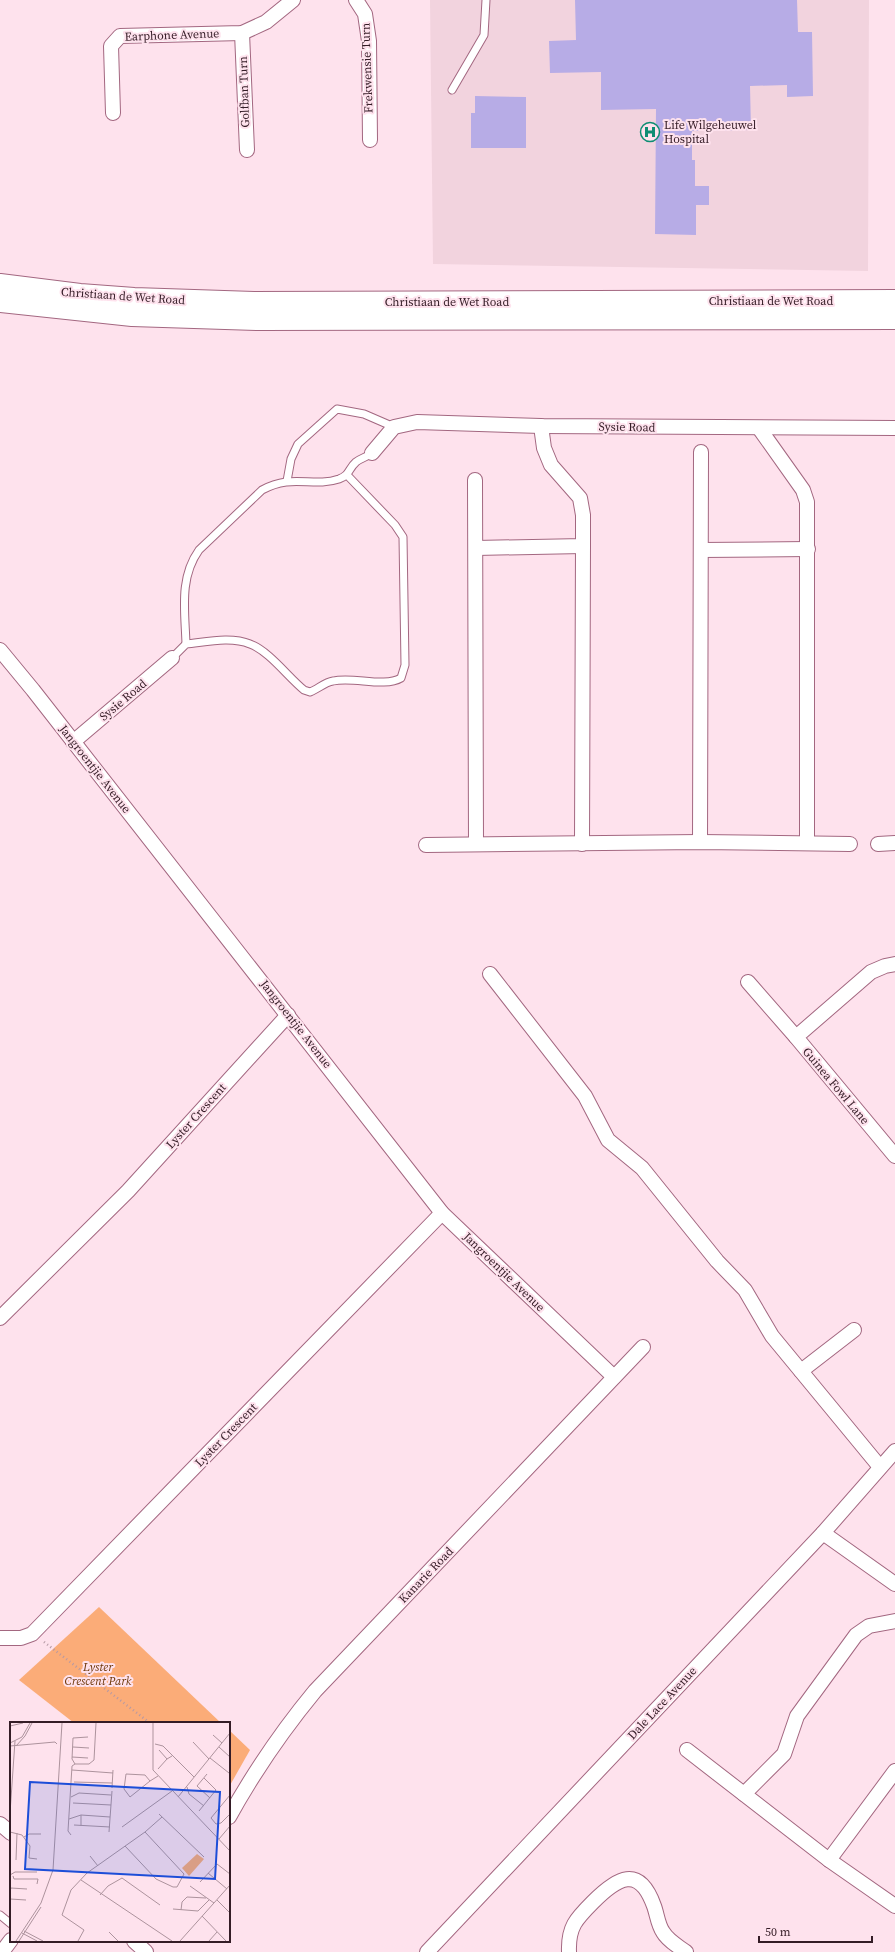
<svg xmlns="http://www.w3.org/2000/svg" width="895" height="1952" viewBox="0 0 895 1952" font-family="'Source Serif 4',serif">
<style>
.built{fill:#f2d3de}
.green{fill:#fbac78}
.building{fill:#b7ace6}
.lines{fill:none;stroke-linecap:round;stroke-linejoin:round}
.service-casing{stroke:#a36780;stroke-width:9}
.minor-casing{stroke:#a36780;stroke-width:16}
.secondary-casing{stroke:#a36780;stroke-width:22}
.path{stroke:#b499a4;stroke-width:2.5;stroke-dasharray:1 3;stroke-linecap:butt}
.service{stroke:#fff;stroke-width:7}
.minor{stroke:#fff;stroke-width:14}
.secondary{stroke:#fff;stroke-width:20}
.labels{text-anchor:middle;stroke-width:4;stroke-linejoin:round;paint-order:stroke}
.street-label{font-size:12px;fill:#341c26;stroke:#fee2ed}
.poi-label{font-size:12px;fill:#341c26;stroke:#fee2ed;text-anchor:start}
.park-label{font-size:12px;font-style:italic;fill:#6d3607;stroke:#fee2ed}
.inset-road{fill:none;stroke:#ad939d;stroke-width:1}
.view{fill:#1d4ed8;fill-opacity:0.15;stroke:#1d4ed8;stroke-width:2}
.inset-edge{fill:none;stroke:#341c26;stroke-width:2}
</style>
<rect width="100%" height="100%" fill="#fee2ed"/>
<path class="built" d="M430,0h439l-1,271 -435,-7z"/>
<g class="green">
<path d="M99,1607l122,116h-147l-55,-43z"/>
<path d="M229,1730l21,20 -21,37z"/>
</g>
<g class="building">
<path d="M575,0h222l1,32h14l1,64 -26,1v-12l-37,1 1,44 -59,1v29h3v26h14v19h-13v30l-41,-1 1,-125 -55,1v-38l-51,1 -1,-32 27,-1z"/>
<path d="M475,96l51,1v51h-55v-35h4z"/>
</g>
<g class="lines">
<defs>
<g id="service">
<path d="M452,90l32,-55 2,-35"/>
<path d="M287,481l4,-22 7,-15 39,-35 27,5 30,13"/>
<path d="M186,644c-1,-33 -7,-66 13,-94l63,-60c31,-17 50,-2 77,-11 11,-4 9,-10 17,-17 5,-4 11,-5 16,-9"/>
<path d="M172,658l14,-14c20,-2 45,-8 64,0 19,7 38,33 54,46l6,2c8,-3 15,-10 23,-11 20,-5 51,7 68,-3l4,-13 -2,-128 -8,-12 -48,-50"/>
<path d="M0,1915l11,9"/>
</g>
<g id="minor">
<path d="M356,0l9,14 4,27 1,99"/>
<path d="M242,33l5,117"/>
<path d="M113,113l-2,-67 9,-10 122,-3 24,-11 27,-22"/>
<path d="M759,428l44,62 4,12v341"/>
<path d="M372,453l22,-26 23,-5 124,4 354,2"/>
<path d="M475,480l1,364"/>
<path d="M476,548l107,-2v-31l-3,-17 -29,-33 -7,-17 -3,-22"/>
<path d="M701,550l107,-1"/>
<path d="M0,650l33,40 409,523 172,164"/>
<path d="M73,742l99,-84"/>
<path d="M700,842l1,-390"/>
<path d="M582,844l1,-298"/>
<path d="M878,844l17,-1"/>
<path d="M426,845l274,-3 150,2"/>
<path d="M895,964l-10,2 -14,6 -75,65 99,119"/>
<path d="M490,974l95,122 23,44 34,28 75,93 28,29 27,46 108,131"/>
<path d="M748,982l48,55"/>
<path d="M0,1318l128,-127 160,-176"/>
<path d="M801,1371l53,-41"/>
<path d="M823,1533l72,51"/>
<path d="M0,1638h21l11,-4 410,-421"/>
<path d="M687,1750l142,110 66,46"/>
<path d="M744,1794l40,-40 13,-38 59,-81 13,-9 26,-5"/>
<path d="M229,1817c25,-45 53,-86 86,-126l328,-344"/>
<path d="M0,1824l11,9"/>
<path d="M829,1860l66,-89"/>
<path d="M134,1941l12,11"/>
<path d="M2,1952l9,-12"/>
<path d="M427,1952l396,-419 72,-82"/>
<path d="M569,1952c-1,-25 7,-33 24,-50 24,-24 46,-38 61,4 3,8 4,19 9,26 5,9 15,14 23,20"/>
</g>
<g id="secondary">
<path d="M0,284l80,10 54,4 120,4 641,-2"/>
<path d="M0,302l132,14 125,4 638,-1"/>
</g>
</defs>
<use href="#service" class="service-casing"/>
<use href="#minor" class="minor-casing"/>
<use href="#secondary" class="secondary-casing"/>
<path class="path" d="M44,1642l106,81"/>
<use href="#service" class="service"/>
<use href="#minor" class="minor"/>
<use href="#secondary" class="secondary"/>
</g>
<defs>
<symbol id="hospital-ring" viewBox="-11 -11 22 22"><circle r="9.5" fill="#fee2ed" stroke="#0d8d73" stroke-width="1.5"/><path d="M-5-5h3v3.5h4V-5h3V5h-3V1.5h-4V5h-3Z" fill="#0d8d73"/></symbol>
</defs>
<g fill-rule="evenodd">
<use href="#hospital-ring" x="639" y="121" width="22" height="22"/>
</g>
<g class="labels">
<g class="street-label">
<text transform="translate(172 35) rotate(-2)" y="4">Earphone Avenue</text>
<text transform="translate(367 68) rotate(-92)" y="4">Frekwensie Turn</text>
<text transform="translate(244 92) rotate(-92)" y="4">Golfban Turn</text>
<text transform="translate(123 296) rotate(4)" y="4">Christiaan de Wet Road</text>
<text x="771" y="305">Christiaan de Wet Road</text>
<text x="447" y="306">Christiaan de Wet Road</text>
<text transform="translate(627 427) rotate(1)" y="4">Sysie Road</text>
<text transform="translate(123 700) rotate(-40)" y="4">Sysie Road</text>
<text transform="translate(95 769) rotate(52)" y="4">Jangroentjie Avenue</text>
<text transform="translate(296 1024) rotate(52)" y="4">Jangroentjie Avenue</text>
<text transform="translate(836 1086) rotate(50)" y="4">Guinea Fowl Lane</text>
<text transform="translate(196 1116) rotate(-48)" y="4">Lyster Crescent</text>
<text transform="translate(504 1272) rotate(44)" y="4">Jangroentjie Avenue</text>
<text transform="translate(226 1435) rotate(-46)" y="4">Lyster Crescent</text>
<text transform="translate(426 1575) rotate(-46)" y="4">Kanarie Road</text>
<text transform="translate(662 1703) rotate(-47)" y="4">Dale Lace Avenue</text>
</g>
<g class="poi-label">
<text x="664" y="129">Life Wilgeheuwel<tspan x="664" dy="14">Hospital</tspan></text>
</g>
<g class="park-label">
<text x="98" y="1671">Lyster<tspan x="98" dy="14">Crescent Park</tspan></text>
</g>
</g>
<g transform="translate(10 1722)">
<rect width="220" height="220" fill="#fee2ed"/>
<path d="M187,132l7,5 -15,17 -7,-8z" fill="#fbac78"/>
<path class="inset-road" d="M143,1v47l77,81M0,4l13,-3M203,13l9,8M183,20l16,17M0,21l12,-6 8,-14M145,22l8,2 31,31M0,24l45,-4 2,2M6,24l9,-10 7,-13M63,25l16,1M209,25l11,10M149,28l8,9 5,-3M62,35l16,1M200,36l19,15M65,42l-3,-5 1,-21 15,-1M148,47l9,-10M62,48l41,3M197,52l-10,12 13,12M140,59l-20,16 -6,-8 2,-15 19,1 5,6 8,-5M64,60l38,1M177,65l2,7 15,12M102,66l1,-18M220,73l-19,23 5,6 5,-1 9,-9M61,75l8,-4 32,2M168,75l52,-64M63,81l38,2M189,89l17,-21 -12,-12M0,91l5,-72M149,92l45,43M71,93l29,2M59,97l12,-4v11M64,103l36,2M112,105l50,-36M0,110l12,3 8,11 -1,12 8,1M99,110l3,-41M61,113l-3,-4 4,-65 3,-2h14l5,-4 2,-37M14,115l5,-3h12M209,117l11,-13M115,124l31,33 17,8h4l7,-13 -39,-42M80,134l8,10M6,138l1,-27M198,151l19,16M0,153l5,-3h22M3,154l1,3h24l-1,5M71,158l91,61M190,160l17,-18 13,10M180,164l24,17M0,169l1,-3 16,1M90,173l8,-9 14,-8 38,27M0,177l16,1M207,178l13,13M163,187l25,2 11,-11M171,188l1,-8 5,-5 19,1M192,194l24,25M14,209l19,10M99,210l9,9M12,211l15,8M6,219l25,-38 12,-33 9,-147M9,219l22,-34M68,219l6,-11 -22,-15 9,-25 16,-17 58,-41 17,-15M170,219l50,-56M199,219l8,-9"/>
<path class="view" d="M20,60l190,10 -5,87 -190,-10z"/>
<rect width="220" height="220" class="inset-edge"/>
</g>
<path d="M759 1936v6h113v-6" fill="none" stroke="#341c26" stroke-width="2"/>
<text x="765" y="1936" font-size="12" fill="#341c26" stroke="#fee2ed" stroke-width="3" paint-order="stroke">50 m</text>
</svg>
